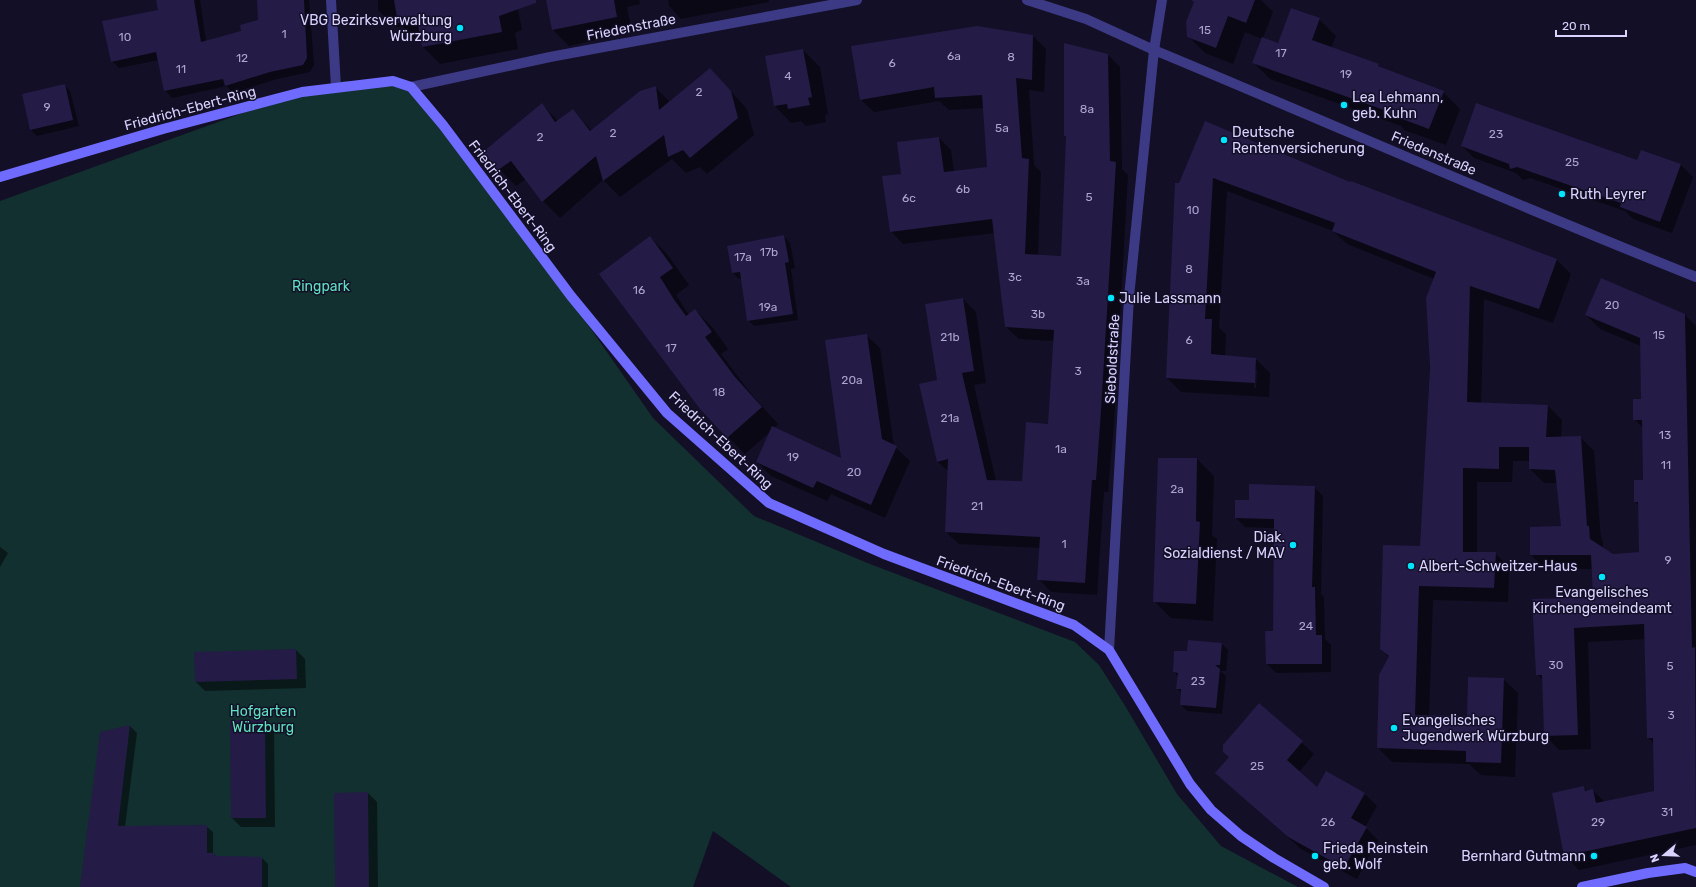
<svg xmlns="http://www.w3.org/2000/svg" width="1696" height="887" viewBox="0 0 1696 887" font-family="Rubik,sans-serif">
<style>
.green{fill:#12302f}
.shadow{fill:#0007;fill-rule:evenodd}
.building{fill:#241b47}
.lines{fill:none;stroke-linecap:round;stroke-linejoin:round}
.minor{stroke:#3d3a85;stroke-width:10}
.tertiary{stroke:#3d3a85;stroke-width:10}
.secondary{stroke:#6f6bff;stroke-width:10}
.poi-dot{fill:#00e5ff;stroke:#130f26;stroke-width:1.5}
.labels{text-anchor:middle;stroke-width:3;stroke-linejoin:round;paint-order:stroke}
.number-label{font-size:12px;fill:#aca6d1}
.poi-label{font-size:14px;fill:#d9d4ff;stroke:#130f26;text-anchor:start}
.street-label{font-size:14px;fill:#d9d4ff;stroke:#130f26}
.park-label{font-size:14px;fill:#5fe0c0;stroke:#130f26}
</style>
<rect width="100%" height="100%" fill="#130f26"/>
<path class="green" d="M344,81l49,1 18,8 159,209 83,119 101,98 116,48 205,78 24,23 25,39 53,90 44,52 77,41h-507l-78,-56 -20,56h-693v-686l268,-97z"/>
<g class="shadow">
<path d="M157,0h43l6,42 37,-10 16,-11 -1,-21h51l5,65 -4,7 -33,7 -44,14 -6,-7 -55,12 -7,-8 -6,-30 -40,8 -7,-7 47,-51z"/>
<path d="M378,0h138l6,30 -7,3 3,16 -78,15 -17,-17 -1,-9 -6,2 -13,-13h-8l-17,-17z"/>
<path d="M547,0h92l1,4 -13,3 5,25 -63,14 -16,-16z"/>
<path d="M668,0h101v2l-88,17 -12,-13z"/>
<path d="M1196,0h65l12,12 -10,26 16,6 40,-25 17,17 -5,12 47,17 5,4 60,23 17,17 -14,36 -42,-15 -3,-4 -131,-47 -17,-17 9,-23 -17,-7 -12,32 -28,-11 -17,-17z"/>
<path d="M1033,36l13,13 -2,43 -15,-2 5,75 7,7 -3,84 24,1 5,-120 -2,-2 42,-81 13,13 2,102 6,6 -14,249 -6,68h-4l-7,103 -46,-3 -12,-13 1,-31 -81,-4 -13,-12 3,-60 -12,-11 1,-80 25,-82 13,13 10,71 -12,2 22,96 27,1 26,-57 5,-84 -35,-2 -13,-12 -11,-94 -92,11 -12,-13 11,-56 37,-37 12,12 3,22 34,-4 -4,-60 -35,2 -10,-9 -65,11 -13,-12z"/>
<path d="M803,50l17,17 8,47 -3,1 1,7 -20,4 -5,-5 -10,2 -16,-17z"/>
<path d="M64,85l6,6 9,35 -42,10 -6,-6z"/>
<path d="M726,86l21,23 7,26 -47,39 -7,-7 -14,6 -14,-14 -52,38 -17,-17 -43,38 -17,-17 -17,-22 -10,7 -17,-17 43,-64 16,16 15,-10 19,20 63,-44 15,15z"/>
<path d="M1205,122l146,62 1,-2 205,78 14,14 -18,49 -69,-24 -3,105 67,2 14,14 -1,17h19l14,14 7,87 2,3v8l9,6 28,-2 -1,-47 -4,-4 9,-21 -1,-53 -9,-9 8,-19 -1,-54 -41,-17 -14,-14h99l11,11v519l-117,25 -14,-14 19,-69 3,4 5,-1 13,12 50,-10 -1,-48 -6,-7 -3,-98 -57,3 3,107 -32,1 -14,-15 -1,-54 -7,-7 57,-76 -2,-29h-47l-14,-14 31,-28 -5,-44h-13l-14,-14v-8h-17l-1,21h-35v71h18l14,15 -1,34 -75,-2 -4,116 39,1 35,-38 15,14 -3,84 -34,-2 -12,-11 -77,-2 -14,-14 12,-90 -9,-9 40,-102 13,-268 -87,-35 -14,-13 -106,-40 -8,137 7,6 -1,23 31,2 14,14 -1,24 -88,-5 -14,-14 13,-194zM1255,370h2l-1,18h-2z"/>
<path d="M1462,146l175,15 4,-10 40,14 12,12 -21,56 -39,-14 -8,-8 -95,-33 -7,2 -7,-7 -42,-15z"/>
<path d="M784,236l6,7 5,25 -4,1 7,51 -44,6 -6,-6 -6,-42 -3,1 -6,-6z"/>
<path d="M650,237l17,17 22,31 -13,10 13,20 6,-5 17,17 16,22 -7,5 31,41 26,29 -4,4 68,31 24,-124 14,13 14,98 16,15 -25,57 -54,-24 -4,7 -56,-25 -14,-14 14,-31 -26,23 -17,-17 -128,-163z"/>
<path d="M1197,459l17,17 -2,59 5,4 -4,82 -42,-3 -17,-17z"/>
<path d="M1314,487l9,9 -2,98 3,3 1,42 6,6v27l-55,1 -9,-9 7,-32 1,-104 -30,-1 -9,-9 14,-17z"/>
<path d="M0,547l8,6 -8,14z"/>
<path d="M1222,644l6,6 -2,21h-6l6,5 -4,38 -35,-3 -6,-6 1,-12 -5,-4 1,-12 -4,-5z"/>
<path d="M296,650l9,9 1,29 -101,3 -9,-9z"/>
<path d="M1259,704l55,50 -15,18 18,16 9,-16 39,22 12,12 -12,21 13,13 -21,39 -56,-30 -85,-76 14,-15z"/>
<path d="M265,721l9,9 1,97h-34l-9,-9z"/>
<path d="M130,726l7,7 -12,94 81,-1 7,6v22l5,3 44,1 6,6v23h-187l20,-154z"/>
<path d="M368,793l9,9 1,85h-42z"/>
</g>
<g class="building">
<path d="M156,0h38l7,42 40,-11 -1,-6 18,-5 -1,-20h47l3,58 -4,7 -33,7 -45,14 -2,-7 -59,12 -8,-39 -45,10 -9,-41 56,-11z"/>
<path d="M394,0h142v3l-37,13 3,16 -80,15 -5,-27 -19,3z"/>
<path d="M546,0h68l3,17 -65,13z"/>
<path d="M1191,0h64l-9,23 -18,-7 -12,32 -29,-11 -1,-15 8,-20z"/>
<path d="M1291,8l29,10 -8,22 67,24 -1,2 66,25 -15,38 -43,-16 1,-2 -135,-48 10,-26 16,6z"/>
<path d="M977,26l56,9 -1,45 -16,-2 6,80 7,1 -4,95 36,2 5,-120h-2v-93l44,11 2,107 6,1 -15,249 -5,69h-4l-7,103 -48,-3 3,-43 -95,-5 3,-73 -11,3 -18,-78 18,-4 -12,-76 38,-6 11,73 -12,2 25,107 35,1 4,-59 22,2 6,-94 -49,-3 -13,-108 -102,13 -8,-56 19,-2 -4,-32 42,-5 5,35 43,-5 -5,-72 -47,3 -1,-11 -74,13 -9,-54z"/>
<path d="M803,49l9,48 -4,1 2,7 -22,4 -1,-5 -13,2 -9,-50z"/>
<path d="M710,68l21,23 7,27 -48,40 -7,-8 -15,7 -4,-22 -61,46 -7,-25 -54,46 -31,-41 -13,9 -15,-18 59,-49 13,19 18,-13 17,22 50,-40 16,-5 3,24z"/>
<path d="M65,84l8,36 -43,10 -8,-36z"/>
<path d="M1476,103l161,57 4,-10 40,14 -21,58 -40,-15 1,-4 -104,-36 -7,2 -1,-5 -48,-18z"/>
<path d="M1205,121l145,61 1,-1 206,78 -18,50 -69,-23 -3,116 81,3 -2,32 35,-1 6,90h2l1,13 23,15 26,-2 -1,-50h-4v-22h9l-1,-60h-9v-21h8l-1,-61 -55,-23 16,-37 84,36 7,334 3,-1 1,181 -132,28 -12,-63 32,-7 1,5 8,-2 3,14 58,-12 -1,-53h-6l-3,-114 -70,4 4,107 -34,1 -2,-61h-6l-4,-76 61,-2 -2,-42h-61v-28l31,-1 -6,-56 -26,-1v-22h-30v22l-36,-1v84h33l-2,36 -75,-2 -4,129 52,1 1,-39 36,1 -3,85 -35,-1v-11l-89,-3 2,-73 10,-19 -9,-7 3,-104 37,1 10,-180 -4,-68 10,-26 -104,-41 3,-8 -122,-45 -8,141h7l-1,35 45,4 -1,25 -89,-5 9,-195h4z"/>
<path d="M784,235l5,27 -4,1 8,51 -46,7 -7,-49 -8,1 -5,-27z"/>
<path d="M650,236l23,32 -13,9 15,24 11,15 9,-7 17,23 -7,5 30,40 27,30 -35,31 -27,-29 -101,-135z"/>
<path d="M867,334l15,105 15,7 -26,59 -54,-24 -4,7 -57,-26 16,-36 69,32 -16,-118z"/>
<path d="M1158,458h39l-1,63 4,1 -4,82 -43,-2z"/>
<path d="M1249,484l66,2 -3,101h3l1,48h6v29h-56l-1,-33h8l1,-112 -39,-1v-18h14z"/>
<path d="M1188,640l34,3 -2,22h-5l5,4 -4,39 -36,-3 1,-16h-5l2,-16 -5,-1 1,-21h13z"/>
<path d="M296,649l1,30 -102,3 -1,-30z"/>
<path d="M1259,703l44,38 -16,19 30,27 9,-16 39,22 -14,25 16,9 -23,41 -56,-31 -73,-64 14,-16 -6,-5v-7z"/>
<path d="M230,720h35l1,98h-35z"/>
<path d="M130,725l-12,101 89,-1v28h8v3l47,1v30h-182l20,-155z"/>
<path d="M368,792l1,95h-34l-1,-94z"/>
</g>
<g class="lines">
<g class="minor">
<path d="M331,0l5,87"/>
<path d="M1154,50c181,75 360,155 542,227"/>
</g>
<g class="tertiary">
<path d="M1027,0l59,19 68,31"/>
<path d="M411,87l139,-30 307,-57"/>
<path d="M1109,650l20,-353 25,-247 8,-50"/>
</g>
<g class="secondary">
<path d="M0,177l163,-48 139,-37 91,-11 18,6 32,38 128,171 96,117 102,90 115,51 190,71 35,25 81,134 21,26 30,26 33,22 50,29"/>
<path d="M1582,887l66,-14 37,-5 11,4"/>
</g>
</g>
<g class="poi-dot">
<circle cx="460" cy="28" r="4"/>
<circle cx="1344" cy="105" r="4"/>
<circle cx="1224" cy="140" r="4"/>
<circle cx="1562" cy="194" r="4"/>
<circle cx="1111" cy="298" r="4"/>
<circle cx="1293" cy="545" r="4"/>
<circle cx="1411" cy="566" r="4"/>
<circle cx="1602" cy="577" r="4"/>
<circle cx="1394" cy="728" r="4"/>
<circle cx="1315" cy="856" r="4"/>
<circle cx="1594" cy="856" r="4"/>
</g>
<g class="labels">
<g class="number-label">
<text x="1205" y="34">15</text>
<text x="284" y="38">1</text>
<text x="125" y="41">10</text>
<text x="1281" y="57">17</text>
<text x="954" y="60">6a</text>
<text x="1011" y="61">8</text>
<text x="242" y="62">12</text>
<text x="892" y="67">6</text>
<text x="181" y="73">11</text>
<text x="1346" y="78">19</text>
<text x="788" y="80">4</text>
<text x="699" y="96">2</text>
<text x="47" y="111">9</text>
<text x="1087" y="113">8a</text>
<text x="1002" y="132">5a</text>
<text x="613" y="137">2</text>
<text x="1496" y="138">23</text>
<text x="540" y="141">2</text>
<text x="1572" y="166">25</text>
<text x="963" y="193">6b</text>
<text x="1089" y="201">5</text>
<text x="909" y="202">6c</text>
<text x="1193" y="214">10</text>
<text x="769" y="256">17b</text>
<text x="743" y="261">17a</text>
<text x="1189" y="273">8</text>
<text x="1015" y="281">3c</text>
<text x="1083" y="285">3a</text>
<text x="639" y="294">16</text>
<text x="1612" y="309">20</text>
<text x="768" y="311">19a</text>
<text x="1038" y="318">3b</text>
<text x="1659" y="339">15</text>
<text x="950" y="341">21b</text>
<text x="1189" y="344">6</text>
<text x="671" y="352">17</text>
<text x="1078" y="375">3</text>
<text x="852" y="384">20a</text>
<text x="719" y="396">18</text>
<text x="950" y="422">21a</text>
<text x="1665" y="439">13</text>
<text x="1061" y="453">1a</text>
<text x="793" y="461">19</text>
<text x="1666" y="469">11</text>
<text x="854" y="476">20</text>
<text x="1177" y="493">2a</text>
<text x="977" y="510">21</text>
<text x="1064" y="548">1</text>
<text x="1668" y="564">9</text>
<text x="1306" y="630">24</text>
<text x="1556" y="669">30</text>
<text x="1670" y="670">5</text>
<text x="1198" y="685">23</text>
<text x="1671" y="719">3</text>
<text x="1257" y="770">25</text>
<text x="1667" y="816">31</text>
<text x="1328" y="826">26</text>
<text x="1598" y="826">29</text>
</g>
<g class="poi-label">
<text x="452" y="25" text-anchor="end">VBG Bezirksverwaltung<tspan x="452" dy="16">Würzburg</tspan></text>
<text x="1352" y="102">Lea Lehmann,<tspan x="1352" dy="16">geb. Kuhn</tspan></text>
<text x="1232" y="137">Deutsche<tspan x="1232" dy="16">Rentenversicherung</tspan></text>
<text x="1570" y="199">Ruth Leyrer</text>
<text x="1119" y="303">Julie Lassmann</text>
<text x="1285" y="542" text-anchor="end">Diak.<tspan x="1285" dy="16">Sozialdienst / MAV</tspan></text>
<text x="1419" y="571">Albert-Schweitzer-Haus</text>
<text x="1602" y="597" text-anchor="middle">Evangelisches<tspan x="1602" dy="16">Kirchengemeindeamt</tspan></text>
<text x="1402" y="725">Evangelisches<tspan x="1402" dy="16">Jugendwerk Würzburg</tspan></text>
<text x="1323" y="853">Frieda Reinstein<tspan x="1323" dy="16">geb. Wolf</tspan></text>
<text x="1586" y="861" text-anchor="end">Bernhard Gutmann</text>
</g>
<g class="street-label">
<text transform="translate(631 27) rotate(-11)" y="5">Friedenstraße</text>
<text transform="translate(190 108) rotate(-15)" y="5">Friedrich-Ebert-Ring</text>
<text transform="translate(1434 153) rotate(23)" y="5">Friedenstraße</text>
<text transform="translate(513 196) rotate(53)" y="5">Friedrich-Ebert-Ring</text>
<text transform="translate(1112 359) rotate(-87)" y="5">Sieboldstraße</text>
<text transform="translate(721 440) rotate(43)" y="5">Friedrich-Ebert-Ring</text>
<text transform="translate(1001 583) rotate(20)" y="5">Friedrich-Ebert-Ring</text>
</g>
<g class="park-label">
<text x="321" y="291">Ringpark</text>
<text x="263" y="716">Hofgarten<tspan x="263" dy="16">Würzburg</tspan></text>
</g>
</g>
<g transform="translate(1664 855) rotate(251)" stroke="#130f26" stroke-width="3" paint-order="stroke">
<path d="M0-3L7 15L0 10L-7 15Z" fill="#d9d4ff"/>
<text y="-6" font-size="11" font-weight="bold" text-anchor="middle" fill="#d9d4ff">N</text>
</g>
<path d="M1556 30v6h70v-6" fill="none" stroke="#d9d4ff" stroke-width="2"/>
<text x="1562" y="30" font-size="12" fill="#d9d4ff" stroke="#130f26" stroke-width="3" paint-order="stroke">20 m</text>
</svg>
